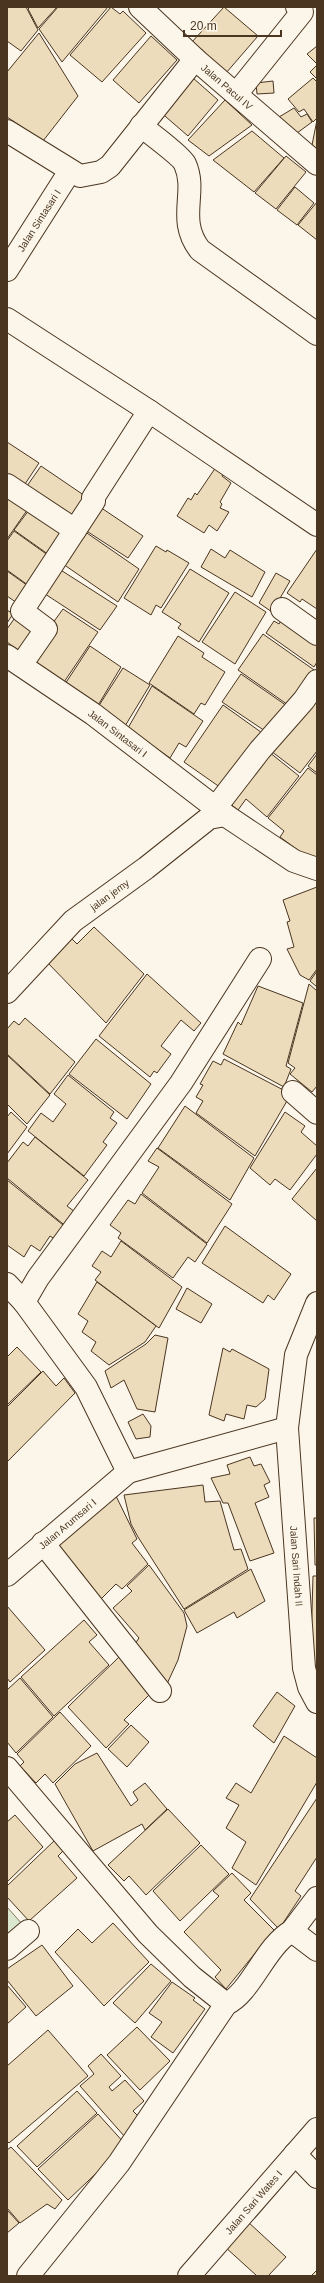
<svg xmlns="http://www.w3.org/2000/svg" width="324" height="2283" viewBox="0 0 324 2283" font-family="Arial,sans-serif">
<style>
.green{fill:#dce7d0;stroke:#887966}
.building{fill:#ecdcbc;stroke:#4a3520}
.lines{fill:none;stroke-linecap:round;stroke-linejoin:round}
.minor-casing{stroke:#4a3520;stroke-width:24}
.minor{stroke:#fbf6e9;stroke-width:22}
.labels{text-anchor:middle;stroke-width:3;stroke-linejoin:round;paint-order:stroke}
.street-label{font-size:10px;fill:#4a3520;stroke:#fbf6e9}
</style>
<rect width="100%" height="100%" fill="#fbf6e9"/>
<path class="green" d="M7,1907l16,18 -16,15z"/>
<g class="building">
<path d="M7,7h19l12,23 -17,21 -14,-10z"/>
<path d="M30,7h27l-19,21 -10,-19z"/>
<path d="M58,7h50l-46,55 -23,-33z"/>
<path d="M111,7l9,7 3,-3 23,22 -44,49 -32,-27z"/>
<path d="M224,7l34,29 -32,37 -35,-30z"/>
<path d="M39,33l39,63 -35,45 -36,-24v-45z"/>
<path d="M151,36l26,24 -38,43 -26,-23z"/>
<path d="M317,46v18l-10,-10z"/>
<path d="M317,65v14l-7,-7z"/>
<path d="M193,78l25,22 -30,36 -30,-26z"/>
<path d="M313,78l4,4v36l-4,4 -9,-13 -5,3 -11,-13z"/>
<path d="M273,81l1,12 -17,1 -1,-11z"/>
<path d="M225,100l27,25 -43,31 -21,-16z"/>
<path d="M294,108l7,9 6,-3 5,8 -19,14 -19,-16z"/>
<path d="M317,120v29l-5,-4z"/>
<path d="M252,131l32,27 -30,34 -41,-32z"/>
<path d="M286,156l20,16 -30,37 -21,-16z"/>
<path d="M295,187l19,16 -17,22 -20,-15z"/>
<path d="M317,202v38l-19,-15z"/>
<path d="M7,442l32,21 -18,27 -14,-9z"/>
<path d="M41,466l47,32 -18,27 -48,-32z"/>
<path d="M216,467l8,5 -2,4 9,7 -11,19 2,2 -2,4 9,4 -12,19 -8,-6 -5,8 -27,-17 11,-18 3,2 4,-7 2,2z"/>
<path d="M7,489l23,17 -23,33z"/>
<path d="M97,505l46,31 -15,22 -46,-30z"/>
<path d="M32,506l36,27 -16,24 -38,-27z"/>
<path d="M14,531l38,27 -20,30 -25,-18v-29z"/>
<path d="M84,531l55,38 -21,33 -55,-38z"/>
<path d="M156,546l10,6 1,-2 22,13 -28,45 -5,-3 -5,10 -27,-17z"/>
<path d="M211,549l14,9 5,-8 35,22 -13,25 -51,-30z"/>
<path d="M317,549v60l-15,-10 -2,3 -13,-9z"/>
<path d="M56,567l61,39 -17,24 -61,-40z"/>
<path d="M190,569l39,24 -30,49 -21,-14 3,-4 -19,-12z"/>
<path d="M7,571l24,17 -11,17 -13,-9z"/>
<path d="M276,573l14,8 -18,31 -13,-9z"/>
<path d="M235,592l31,20 -31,52 -33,-22z"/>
<path d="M63,609l35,23 -34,50 -36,-25z"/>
<path d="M7,610l6,4 -6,9z"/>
<path d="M19,612l26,18 -19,26 -19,-14v-13z"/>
<path d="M282,619l35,26v17l-3,5 -48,-34 8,-12 5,3z"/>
<path d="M263,634l54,38 -26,35 -53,-37z"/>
<path d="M178,636l26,17 -2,4 23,15 -20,33 -4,-2 -7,11 -45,-31z"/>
<path d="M90,646l31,21 -24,40 -32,-23z"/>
<path d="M123,668l27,17 -25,41 -27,-19z"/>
<path d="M241,674l46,32 -19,27 -46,-31z"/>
<path d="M152,686l51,35 -17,26 -7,-4 -9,15 -42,-30z"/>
<path d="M309,698l8,6v47l-17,22 -33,-25z"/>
<path d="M223,705l42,30 -41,55 -40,-28z"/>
<path d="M269,752l30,24 -32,41 -21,-18 -8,11 -14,-11z"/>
<path d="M317,754v19l-9,-7z"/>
<path d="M308,768l9,7v83l-3,4 -34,-25 4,-6 -16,-13z"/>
<path d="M317,887v82l-8,11 -9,-5 -13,-26 7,-2 -7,-25 3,-1 -7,-21z"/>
<path d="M94,927l50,47 -38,49 -60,-62 24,-24 7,7z"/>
<path d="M317,971v16l-7,-6z"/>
<path d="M147,974l54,49 -7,8 -13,-11 -20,26 10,8 -14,19 -3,-2 -4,6 -51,-41z"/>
<path d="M309,984l8,7v95l-5,6 -22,-18 5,-6 -7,-5z"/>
<path d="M258,986l45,17 -17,63 5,3 -7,18 -61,-33 15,-32 3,3z"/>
<path d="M25,1018l50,44 -25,32 -43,-40v-25l7,-8 5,4z"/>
<path d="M96,1039l55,45 -24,35 -58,-45z"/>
<path d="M7,1055l43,40 -23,29 -20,-20z"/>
<path d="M224,1059l67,35 -36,62 -59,-43 7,-12 -7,-4 7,-12 -3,-1 13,-23 8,4z"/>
<path d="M68,1075l46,37 -4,6 7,5 -14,19 4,3 -23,31 -56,-45 13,-18 12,9 13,-18 -12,-10z"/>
<path d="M185,1106l69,52 -24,42 -72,-52z"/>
<path d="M11,1112l16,15 -20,27v-37z"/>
<path d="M285,1112l20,14 -4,6 16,14v8l-27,36 -15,-11 -5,6 -20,-17z"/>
<path d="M35,1137l53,43 -21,26 11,8 -10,14 -61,-50v-15l16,-21 5,4z"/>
<path d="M157,1148l75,56 -25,39 -65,-50 17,-26 -11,-6z"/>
<path d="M317,1168v53l-25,-22z"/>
<path d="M7,1180l61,49 -9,13 -9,-6 -10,15 -9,-6 -7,12 -17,-12z"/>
<path d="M141,1194l66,50 -12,18 -7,-5 -15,21 -55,-40 3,-5 -11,-8 18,-25 7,4z"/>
<path d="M225,1226l66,48 -17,26 -6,-5 -5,8 -61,-40z"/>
<path d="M121,1241l61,46 -23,41 -64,-48 6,-8 -9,-6 10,-15 9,6z"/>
<path d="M97,1282l59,44 -11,16 -36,23 -18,-14 5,-9 -14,-10 6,-11 -10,-7z"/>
<path d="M187,1288l25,16 -11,19 -25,-14z"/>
<path d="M155,1335l13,3 -13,74 -18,-3 -13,-29 -13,8 -6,-17 41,-27z"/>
<path d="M17,1347l24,25 -34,33v-48z"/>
<path d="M223,1348l7,4 2,-3 37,20 -4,30 -9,8 -9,-2 -3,14 -18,-5 -2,7 -15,-6z"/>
<path d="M43,1371l13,15 8,-8 11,15 -68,69v-55z"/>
<path d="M143,1414l8,12 -1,11 -14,2 -8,-17z"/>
<path d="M250,1457l4,9 7,-2 9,18 -6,3 5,12 -14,6 19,50 -24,8 -22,-58h-5l-12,-25 19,-4 -3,-9z"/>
<path d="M203,1485l2,17 15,-1 14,49 7,-1 7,20 -64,40 -46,-72 -7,-13 -7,-29z"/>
<path d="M115,1494l22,45 -5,4 16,21 -26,25 -6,-5 -16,16 -20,-21 4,-3 -29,-33 20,-19 4,4z"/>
<path d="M314,1518h3v47h-2z"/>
<path d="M149,1565l35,48 3,13 -9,34 -12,26 -33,-39 6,-9 -26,-30 19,-17 -5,-5z"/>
<path d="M251,1569l14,32 -28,17 -3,-6 -37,21 -13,-23z"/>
<path d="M313,1576h4v110l-7,-5z"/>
<path d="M7,1606l38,44 -35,32 -3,-4z"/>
<path d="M84,1620l13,15 -8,7 20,23 -55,51 -33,-39z"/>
<path d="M121,1655l32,36 -29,29 5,4 -23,24 -38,-41z"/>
<path d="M20,1678l33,39 -37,36 -9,-11v-52z"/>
<path d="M277,1692l18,14 -21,37 -21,-17z"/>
<path d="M60,1712l31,34 -38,37 -8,-9 -9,9 -16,-17 4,-4 -7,-8z"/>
<path d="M131,1725l18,17 -22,25 -19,-18z"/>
<path d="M284,1736l33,22v24l-61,103 -24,-17 14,-26 -20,-14 13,-23 -13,-7 10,-15 15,10z"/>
<path d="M97,1753l34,53 7,-6 -5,-8 12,-9 22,26 -22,21 -3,-6 -49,27 -38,-67 20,-20z"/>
<path d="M317,1798v59l-22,34 6,5 -22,33 -29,-30z"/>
<path d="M168,1809l32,34 -54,52 -17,-19 -5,5 -16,-16z"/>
<path d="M15,1815l28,32 -36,35v-60z"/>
<path d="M55,1840l9,10 -6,6 19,22 -48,43 -22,-24v-11z"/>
<path d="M201,1845l28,29 -49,47 -27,-30z"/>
<path d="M232,1873l19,20 -7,7 30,30 -48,59 -11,-12 6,-7 -37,-38 35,-36 -6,-5z"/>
<path d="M113,1923l36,39 -45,44 -49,-54 23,-23 14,14z"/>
<path d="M42,1945l31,41 -37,30 -29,-36v-11z"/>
<path d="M151,1964l20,17 -36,42 -22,-20z"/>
<path d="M172,1982l23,16 -2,2 12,9 -32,44 -22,-16 11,-15 -13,-9z"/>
<path d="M7,1985l19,22 -19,17z"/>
<path d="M137,2027l33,34 -30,29 -33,-35z"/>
<path d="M48,2030l40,46 -79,67 -2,-2v-75z"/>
<path d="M101,2054l20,22 -12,11 3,4 13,-11 19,21 -11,10 6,6 -9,9 4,4 -9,7 -45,-51 14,-12 -6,-8z"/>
<path d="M77,2091l20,22 -60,54 -20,-21z"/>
<path d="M98,2114l28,31 -58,55 -30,-31z"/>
<path d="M11,2147l51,53 -7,9 -8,-5 -27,19 -13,-15v-58z"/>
<path d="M7,2210l12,13 -12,10z"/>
<path d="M247,2221l39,36 -18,19h-11l-33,-30z"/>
<path d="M317,2270v6h-4l-1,-1z"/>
</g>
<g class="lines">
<defs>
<g id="minor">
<path id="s1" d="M140,7l55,52 122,105"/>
<path d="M237,93l65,-81 -5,-5"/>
<path d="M141,126c9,7 41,31 44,38 13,29 -9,55 15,86l117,84"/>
<path d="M7,131l73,45 21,-4 9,-6 85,-107"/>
<path id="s2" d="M7,270l63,-99"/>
<path d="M7,319l142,92 168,114"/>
<path d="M7,485l68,45"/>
<path d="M282,609l35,25"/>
<path id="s3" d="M7,656l86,58 132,101 69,46 23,8"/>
<path d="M21,665l25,-36 -24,-18 72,-110 -1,-3 56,-87"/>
<path d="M216,807l44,-57 44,-50 13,-19"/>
<path id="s4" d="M7,992l66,-71 73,-53 63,-50 16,-3"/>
<path d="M293,1092l24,21"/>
<path d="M7,1284l17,18 62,85 42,85 159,-44"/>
<path d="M24,1302l14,-24 143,-195 79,-124"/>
<path id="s5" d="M317,1303l-21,52 -9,73 17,240 5,19 8,15"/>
<path d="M43,1543l117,148"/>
<path id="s6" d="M7,1575l121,-103"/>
<path d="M7,1768l141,166 44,43 34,27c25,-11 39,-58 66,-73l25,19"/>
<path d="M292,1931l25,-33"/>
<path d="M7,1949l21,-18"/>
<path d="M295,2154l22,23"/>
<path d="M28,2276l91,-113 107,-159"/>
<path id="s7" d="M189,2276l128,-147"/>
</g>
</defs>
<use href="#minor" class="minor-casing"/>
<use href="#minor" class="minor"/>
</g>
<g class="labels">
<g class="street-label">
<text dy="4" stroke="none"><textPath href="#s1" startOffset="118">Jalan Pacul IV</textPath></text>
<text dy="4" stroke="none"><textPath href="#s2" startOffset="59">Jalan Sintasari I</textPath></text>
<text dy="4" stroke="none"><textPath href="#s3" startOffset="135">Jalan Sintasari I</textPath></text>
<text dy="4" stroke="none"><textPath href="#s4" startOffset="142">jalan jemy</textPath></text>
<text dy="4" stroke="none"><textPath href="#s6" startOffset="79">Jalan Arumsari I</textPath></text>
<text dy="4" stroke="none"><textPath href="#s5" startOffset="268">Jalan Sari Indah II</textPath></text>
<text dy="4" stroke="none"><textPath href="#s7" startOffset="98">Jalan Sari Wates I</textPath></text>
</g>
</g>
<rect width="324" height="2283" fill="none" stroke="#4a3520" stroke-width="16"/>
<path d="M184 30v6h97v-6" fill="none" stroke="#4a3520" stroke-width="2"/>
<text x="190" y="30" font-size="12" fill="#4a3520" stroke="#fbf6e9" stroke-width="3" paint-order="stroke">20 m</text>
</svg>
